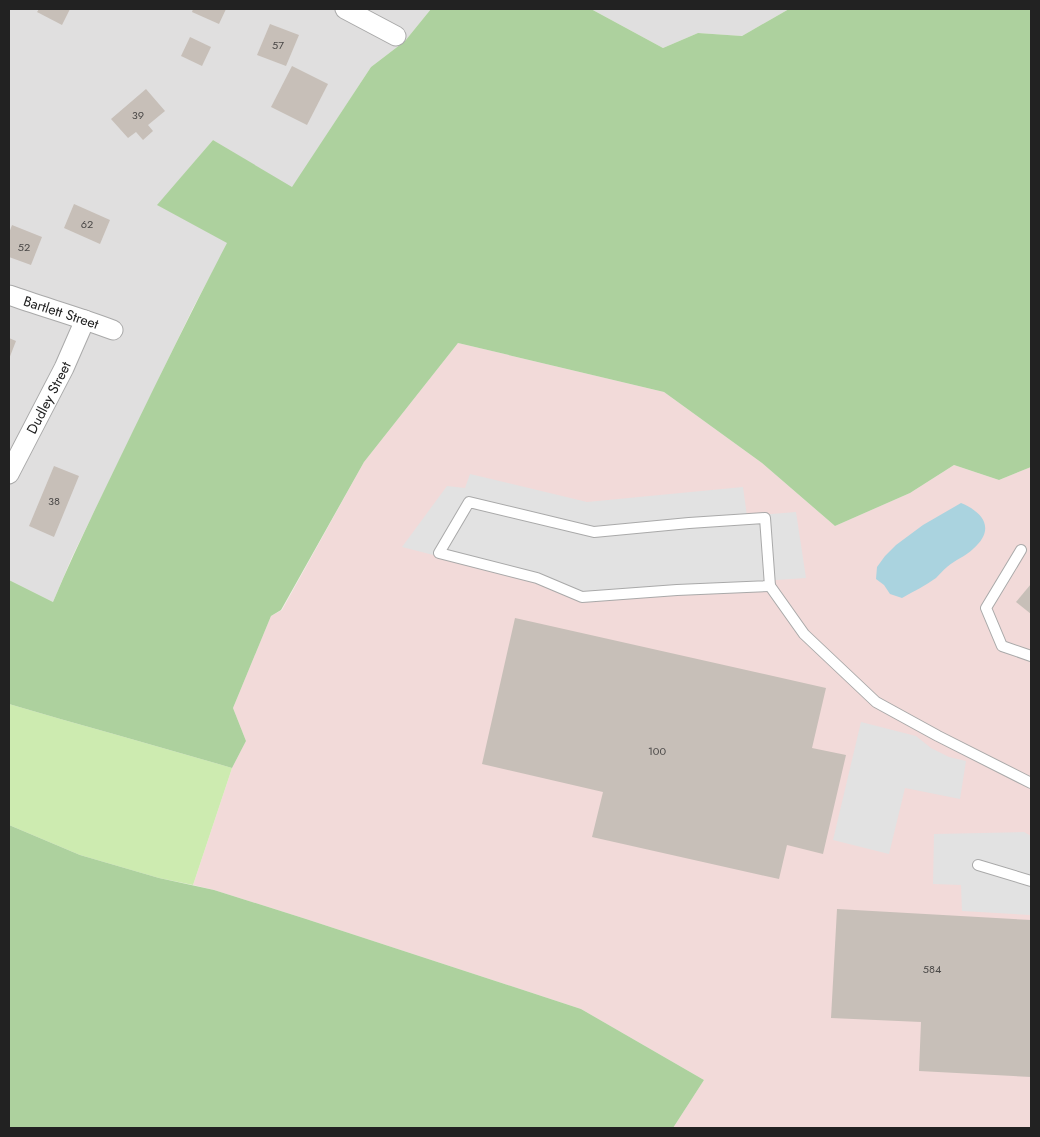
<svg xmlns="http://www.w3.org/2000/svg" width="1040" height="1137" viewBox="0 0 1040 1137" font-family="Jost,sans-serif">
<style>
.residential{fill:#e0dfdf}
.commercial{fill:#f2dad9}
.grass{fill:#cdebb0}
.forest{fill:#add19e}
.parking{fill:#e2e2e2}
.water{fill:#aad3df}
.building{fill:#c7bfb8}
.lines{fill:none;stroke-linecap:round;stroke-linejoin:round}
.service-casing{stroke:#a9a9a9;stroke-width:12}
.minor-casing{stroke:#a9a9a9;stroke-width:21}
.service{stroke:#fff;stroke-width:10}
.minor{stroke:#fff;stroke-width:19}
.labels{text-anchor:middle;stroke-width:4.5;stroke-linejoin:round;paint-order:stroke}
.number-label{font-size:11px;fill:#4b4948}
.street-label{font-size:14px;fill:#222;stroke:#fff}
</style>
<rect width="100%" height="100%" fill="#f2efe9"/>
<g class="residential">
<path d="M9,9h422l-26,32 -34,26 -79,121 -79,-48 -55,65 70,38 -35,65 -79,163 -42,86 -19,45 -44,-22z"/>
<path d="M591,9h198l-47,27 -44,-3 -35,15z"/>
</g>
<path class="commercial" d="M458,343l206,49 98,71 73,63 75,-33 44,-28 45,15 32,-13v661h-358l31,-48 -123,-71 -275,-90 -92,-29 -21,-5 39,-117 14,-27 -13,-33 38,-92 11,-6 82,-148z"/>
<path class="grass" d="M9,704c74,22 149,42 223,64l-39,117 -34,-7 -79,-23 -71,-30z"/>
<g class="forest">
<path d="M431,9h160l72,39 35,-15 44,3 47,-27h242v458l-32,13 -45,-15 -44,28 -75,33 -73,-63 -98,-71 -206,-49 -94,119 -83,148 -10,6 -38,92 13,33 -14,27c-74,-22 -149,-42 -223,-64v-124l44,22c24,-57 52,-113 79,-169 31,-64 62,-127 95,-190l-70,-38 56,-65 79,47 79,-120 34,-26z"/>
<path d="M9,825l71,30 79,23 55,12 92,29 275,90 123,71 -31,48h-664z"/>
</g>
<g class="parking">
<path d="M470,474l117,28 156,-15 4,29 49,-4 10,66 -223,15 -181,-46 45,-61 18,2z"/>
<path d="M861,722l55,14 15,12 18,9 17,4 -6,38 -55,-11 -16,66 -56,-14z"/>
<path d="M1024,832l7,4v79l-69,-4 -1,-26 -28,-1 1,-50z"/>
</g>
<path class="water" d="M961,503c24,10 34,27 12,46 -7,7 -18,11 -26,18 -4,3 -7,7 -11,11 -11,8 -22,13 -34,20l-12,-4 -6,-9 -8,-6 1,-12 8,-11 11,-11 27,-20z"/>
<g class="building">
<path d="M39,9h31l-8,16 -25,-13z"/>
<path d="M193,9h33l-7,15 -27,-12z"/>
<path d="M270,24l29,11 -13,31 -29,-11z"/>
<path d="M190,37l21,10 -9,19 -21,-10z"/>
<path d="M292,66l36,18 -21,41 -36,-18z"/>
<path d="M146,89l19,22 -17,14 5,6 -10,9 -7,-8 -8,6 -17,-19z"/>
<path d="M74,204l36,16 -10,24 -36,-16z"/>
<path d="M12,225l30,12 -11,28 -22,-8v-24z"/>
<path d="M9,338l7,3 -7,18z"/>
<path d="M54,466l25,10 -25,61 -25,-11z"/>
<path d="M1031,584v30l-15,-12z"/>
<path d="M515,618l311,70 -14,60 34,7 -23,99 -36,-9 -8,34 -187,-42 11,-45 -121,-28z"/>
<path d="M837,909l194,11v157l-112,-6 2,-49 -90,-4z"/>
</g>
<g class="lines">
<defs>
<g id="service">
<path d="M469,502l125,30 95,-9 76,-5 5,68 -93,4 -95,7 -45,-19 -98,-25z"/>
<path d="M1021,550l-35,58 16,38 29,10"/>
<path d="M770,586l34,48 72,68 62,34 93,47"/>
<path d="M978,865l53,16"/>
</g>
<g id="minor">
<path d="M345,9l51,27"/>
<path id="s1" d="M9,295c34,12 70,22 104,35"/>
<path id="s2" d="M9,474l55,-106 21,-48"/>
</g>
</defs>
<use href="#service" class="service-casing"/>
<use href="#minor" class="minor-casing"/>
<use href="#service" class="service"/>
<use href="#minor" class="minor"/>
</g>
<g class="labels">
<g class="number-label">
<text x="278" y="49">57</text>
<text x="138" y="119">39</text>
<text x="87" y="228">62</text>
<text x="24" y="251">52</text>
<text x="54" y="505">38</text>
<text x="657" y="755">100</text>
<text x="932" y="973">584</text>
</g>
<g class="street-label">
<text dy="5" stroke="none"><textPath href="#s1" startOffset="55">Bartlett Street</textPath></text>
<text dy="5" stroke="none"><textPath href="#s2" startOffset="86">Dudley Street</textPath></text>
</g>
</g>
<rect width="1040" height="1137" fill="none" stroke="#222222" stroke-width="20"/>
</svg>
